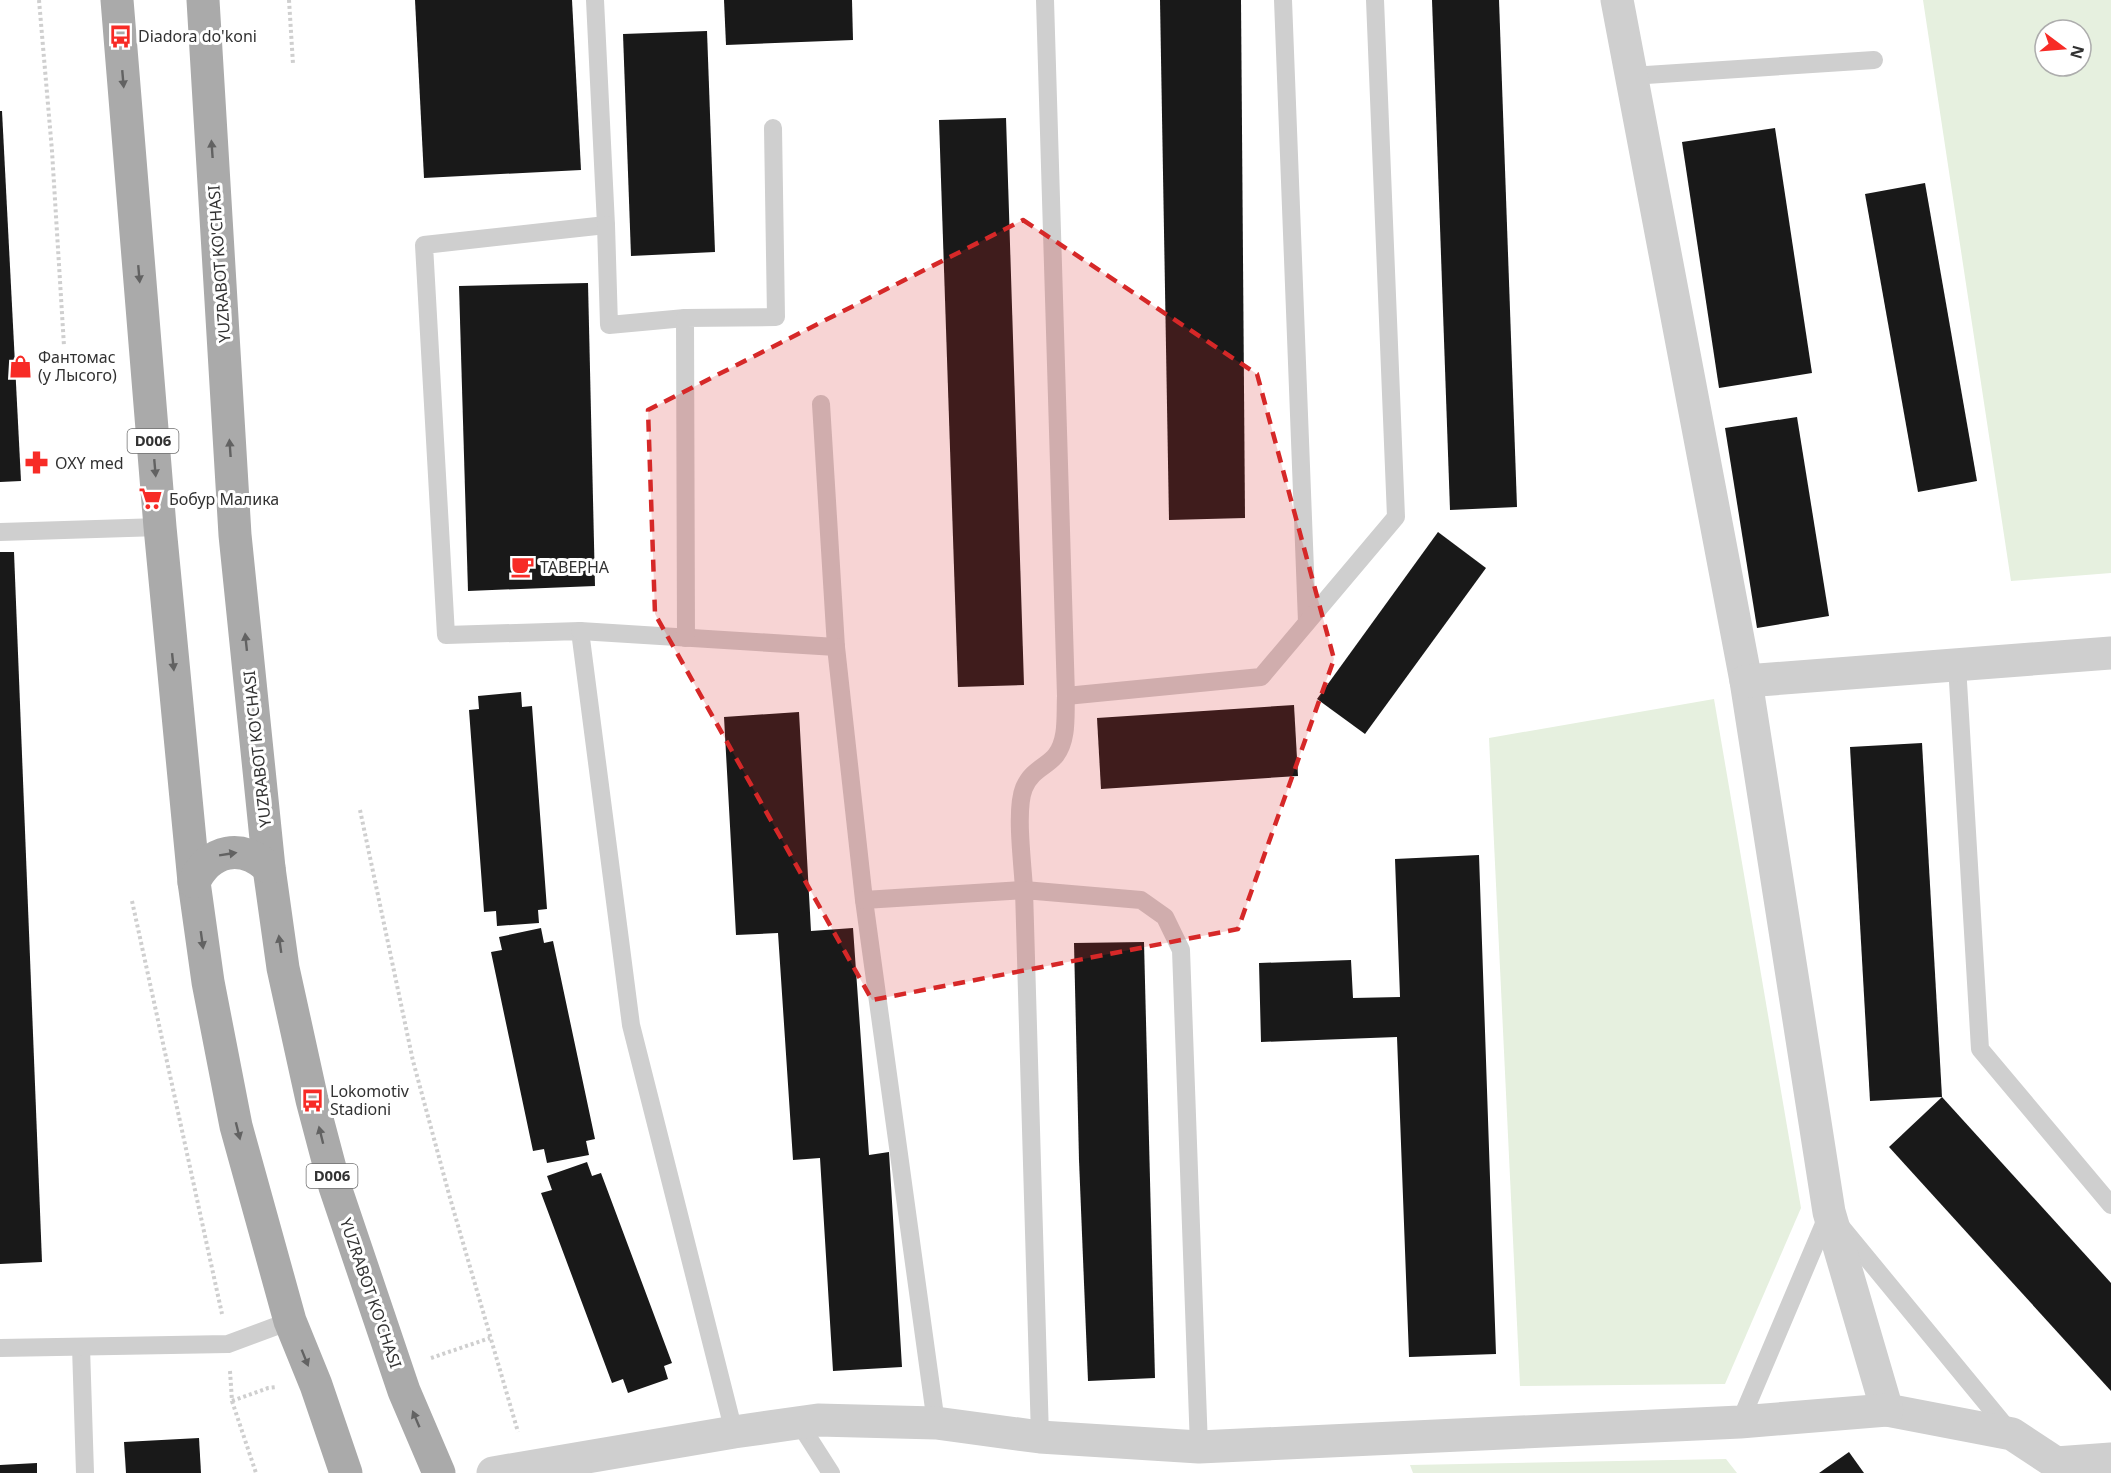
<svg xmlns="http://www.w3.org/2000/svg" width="2111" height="1473" viewBox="0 0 2111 1473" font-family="'Noto Sans',sans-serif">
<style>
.green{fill:#e6f0df;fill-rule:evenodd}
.building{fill:#191919}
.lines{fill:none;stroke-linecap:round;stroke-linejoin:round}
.path{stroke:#cfcfcf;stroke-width:4;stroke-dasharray:3 3;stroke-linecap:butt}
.service{stroke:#cfcfcf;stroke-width:18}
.minor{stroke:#cfcfcf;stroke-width:33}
.primary{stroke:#aaa;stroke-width:33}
.oneway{fill:#626262}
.marked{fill:#d62828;fill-opacity:0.2;stroke:#d62828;stroke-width:4.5;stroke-dasharray:12 8;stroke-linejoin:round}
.labels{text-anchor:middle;stroke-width:6;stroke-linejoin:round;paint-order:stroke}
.shield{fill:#fff;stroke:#707070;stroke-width:1.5}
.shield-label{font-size:15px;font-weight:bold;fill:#323232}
.poi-label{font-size:16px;fill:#323232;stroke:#fff;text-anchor:start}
.street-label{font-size:16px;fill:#323232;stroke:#fff}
</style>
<rect width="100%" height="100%" fill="#fff"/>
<g class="green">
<path d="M1923,0h188v573l-100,8zM2045,30h36v36h-36z"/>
<path d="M1714,699l87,509 -76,176 -205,2 -31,-648z"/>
<path d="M1726,1459l11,14h-324l-3,-8z"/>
</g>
<g class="building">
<path d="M415,0h157l9,170 -157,8z"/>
<path d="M724,0h128l1,40 -127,5z"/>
<path d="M1160,0h81l4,518 -76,2z"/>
<path d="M1432,0h67l18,507 -67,3z"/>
<path d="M707,31l8,221 -84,4 -8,-222z"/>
<path d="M0,111h2l19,370 -21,1z"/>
<path d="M1006,118l18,567 -66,2 -19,-567z"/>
<path d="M1775,128l37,245 -93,15 -37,-246z"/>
<path d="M1925,183l52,298 -59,11 -53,-298z"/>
<path d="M588,283l7,303 -127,5 -9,-305z"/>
<path d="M1797,417l32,199 -72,12 -32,-200z"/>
<path d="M1438,532l48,36 -121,166 -48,-35z"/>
<path d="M0,552h14l28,710 -42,2z"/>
<path d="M521,692l1,15 10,-1 15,203 -9,1 1,13 -42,3 -1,-15 -12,1 -15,-202 10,-1 -1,-13z"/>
<path d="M1294,705l4,71 -197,13 -4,-71z"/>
<path d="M799,712l12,219 42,-3 16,227 20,-3 13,215 -69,4 -13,-213 -27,2 -15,-227 -42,2 -12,-218z"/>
<path d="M1922,743l20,354 -72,4 -20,-354z"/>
<path d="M1479,855l17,499 -87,3 -12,-320 -136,5 -2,-79 92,-3 2,38 47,-1 -5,-138z"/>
<path d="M541,928l3,15 9,-2 42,198 -9,2 3,14 -42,8 -3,-14 -11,2 -42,-199 11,-2 -3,-13z"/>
<path d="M1144,942l11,436 -67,3 -9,-221 -5,-217z"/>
<path d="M1942,1097l169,186v108l-222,-244z"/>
<path d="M587,1162l5,14 9,-3 71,190 -8,3 4,13 -40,14 -5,-14 -11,4 -71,-190 11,-3 -5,-14z"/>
<path d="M199,1438l2,35h-75l-2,-31z"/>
<path d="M1849,1452l15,21h-45z"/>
<path d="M37,1463v10h-37v-8z"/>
</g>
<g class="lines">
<g class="path">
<path d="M39,0l13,151 12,195"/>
<path d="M289,0l4,64"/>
<path d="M360,810l53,251 37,137 68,234"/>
<path d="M132,901l90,413"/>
<path d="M431,1358l59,-20"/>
<path d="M230,1371l2,30 24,72"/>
<path d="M232,1401l36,-13 9,-1"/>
</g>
<g class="service">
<path d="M595,0l11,225 -182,20 22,390 134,-4 51,394 103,407"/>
<path d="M1283,0l24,622"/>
<path d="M1631,76l243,-16"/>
<path d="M606,225l3,100 76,-7"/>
<path d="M821,404l15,243 28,253 72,523"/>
<path d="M0,532l160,-5"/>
<path d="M580,631l256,16"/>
<path d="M686,638l-1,-320 91,-1 -3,-189"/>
<path d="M1957,665l23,384 131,156"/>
<path d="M1066,696l195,-19 135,-160 -21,-517"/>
<path d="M864,900l160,-10c-1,-25 -9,-80 0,-102 8,-19 23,-21 32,-33 12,-16 9,-40 10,-59l-21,-696"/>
<path d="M81,1347l4,126"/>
<path d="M0,1348l228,-4 62,-23"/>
<path d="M1740,1422l89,-210 182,221"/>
<path d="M799,1423l32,50"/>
<path d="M1040,1437l-16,-547 117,10 24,17 16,33 18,497"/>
</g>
<g class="minor">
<path d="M1617,0l129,681 83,531 58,198 125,24 44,29 55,-4"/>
<path d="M1746,681l365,-28"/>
<path d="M493,1473l241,-41 84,-12 118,3 104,14 159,10 541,-25 147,-12"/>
</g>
<g class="primary">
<path d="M117,0l43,527 34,355 14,100 28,144 54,195 26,64 30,88"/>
<path d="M203,0l32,535 34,333 14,100 29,132 23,87 69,204 35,82"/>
<path d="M194,882c16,-33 48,-39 75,-14"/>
</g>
</g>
<defs><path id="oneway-solid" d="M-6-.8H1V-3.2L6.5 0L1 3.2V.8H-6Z" transform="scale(1.5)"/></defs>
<g class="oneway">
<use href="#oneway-solid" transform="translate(123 79) rotate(85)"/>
<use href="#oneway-solid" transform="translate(212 149) rotate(-94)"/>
<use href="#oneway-solid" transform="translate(139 274) rotate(85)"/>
<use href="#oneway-solid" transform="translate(230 448) rotate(-94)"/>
<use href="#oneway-solid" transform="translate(155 468) rotate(85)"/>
<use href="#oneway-solid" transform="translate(246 642) rotate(-96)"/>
<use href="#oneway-solid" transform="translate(173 662) rotate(84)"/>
<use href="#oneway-solid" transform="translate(228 854) rotate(-9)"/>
<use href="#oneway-solid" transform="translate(202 940) rotate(82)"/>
<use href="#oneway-solid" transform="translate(280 944) rotate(-98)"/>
<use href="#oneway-solid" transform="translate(238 1131) rotate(76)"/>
<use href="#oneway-solid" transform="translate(321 1135) rotate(-104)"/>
<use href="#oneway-solid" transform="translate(305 1358) rotate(68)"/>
<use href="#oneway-solid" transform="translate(416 1419) rotate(-113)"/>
</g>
<path class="marked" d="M1023,220l234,154 77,285 -96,270 -366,71 -217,-386 -7,-204z"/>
<defs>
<symbol id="bus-bare" viewBox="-9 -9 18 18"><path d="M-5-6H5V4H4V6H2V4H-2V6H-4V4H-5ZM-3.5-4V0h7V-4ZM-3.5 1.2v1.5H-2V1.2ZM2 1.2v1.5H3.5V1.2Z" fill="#f72b26" stroke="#fff" stroke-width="2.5" paint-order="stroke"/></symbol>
<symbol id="shop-bare" viewBox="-9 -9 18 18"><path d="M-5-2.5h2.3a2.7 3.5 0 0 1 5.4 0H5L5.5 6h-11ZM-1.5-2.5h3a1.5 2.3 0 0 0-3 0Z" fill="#f72b26" stroke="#fff" stroke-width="2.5" paint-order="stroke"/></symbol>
<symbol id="pharmacy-bare" viewBox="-9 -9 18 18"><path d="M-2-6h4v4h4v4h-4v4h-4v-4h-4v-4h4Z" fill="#f72b26" stroke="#fff" stroke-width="2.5" paint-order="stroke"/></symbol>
<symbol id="supermarket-bare" viewBox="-9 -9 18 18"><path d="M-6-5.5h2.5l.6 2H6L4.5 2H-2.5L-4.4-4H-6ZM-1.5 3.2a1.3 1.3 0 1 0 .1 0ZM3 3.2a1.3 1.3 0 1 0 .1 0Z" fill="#f72b26" stroke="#fff" stroke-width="2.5" paint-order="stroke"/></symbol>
<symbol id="cafe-bare" viewBox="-9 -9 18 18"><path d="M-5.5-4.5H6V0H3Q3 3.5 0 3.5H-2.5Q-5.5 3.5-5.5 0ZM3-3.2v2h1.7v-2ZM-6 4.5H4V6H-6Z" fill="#f72b26" stroke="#fff" stroke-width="2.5" paint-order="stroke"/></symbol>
</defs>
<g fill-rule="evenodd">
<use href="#bus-bare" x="104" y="20" width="33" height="33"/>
<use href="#shop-bare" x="4" y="350" width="33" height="33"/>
<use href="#pharmacy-bare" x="20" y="446" width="33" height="33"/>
<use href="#supermarket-bare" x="134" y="482" width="33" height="33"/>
<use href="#cafe-bare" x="506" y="550" width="33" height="33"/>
<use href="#bus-bare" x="296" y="1084" width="33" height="33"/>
</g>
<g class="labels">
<g class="shield">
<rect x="127.5" y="429" width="51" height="24" rx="4.5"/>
<rect x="306.5" y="1164" width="51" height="24" rx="4.5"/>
</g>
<g class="shield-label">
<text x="153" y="446">D006</text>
<text x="332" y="1181">D006</text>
</g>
<g class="poi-label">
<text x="138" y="42">Diadora do'koni</text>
<text x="38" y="363">Фантомас<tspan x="38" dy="18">(у Лысого)</tspan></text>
<text x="55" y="469">OXY med</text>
<text x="169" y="505">Бобур Малика</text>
<text x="540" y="573">ТАВЕРНА</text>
<text x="330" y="1097">Lokomotiv<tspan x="330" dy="18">Stadioni</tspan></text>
</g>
<g class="street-label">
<text transform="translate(219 264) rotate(-94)" y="6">YUZRABOT KO'CHASI</text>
<text transform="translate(257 749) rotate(-96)" y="6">YUZRABOT KO'CHASI</text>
<text transform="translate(371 1293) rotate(71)" y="6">YUZRABOT KO'CHASI</text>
</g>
</g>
<g transform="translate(2063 48) rotate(106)"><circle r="28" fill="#ffffff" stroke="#adadad" stroke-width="1.5"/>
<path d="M0-4.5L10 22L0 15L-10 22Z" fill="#f72b26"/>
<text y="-9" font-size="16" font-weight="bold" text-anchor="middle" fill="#323232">N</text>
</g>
</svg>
